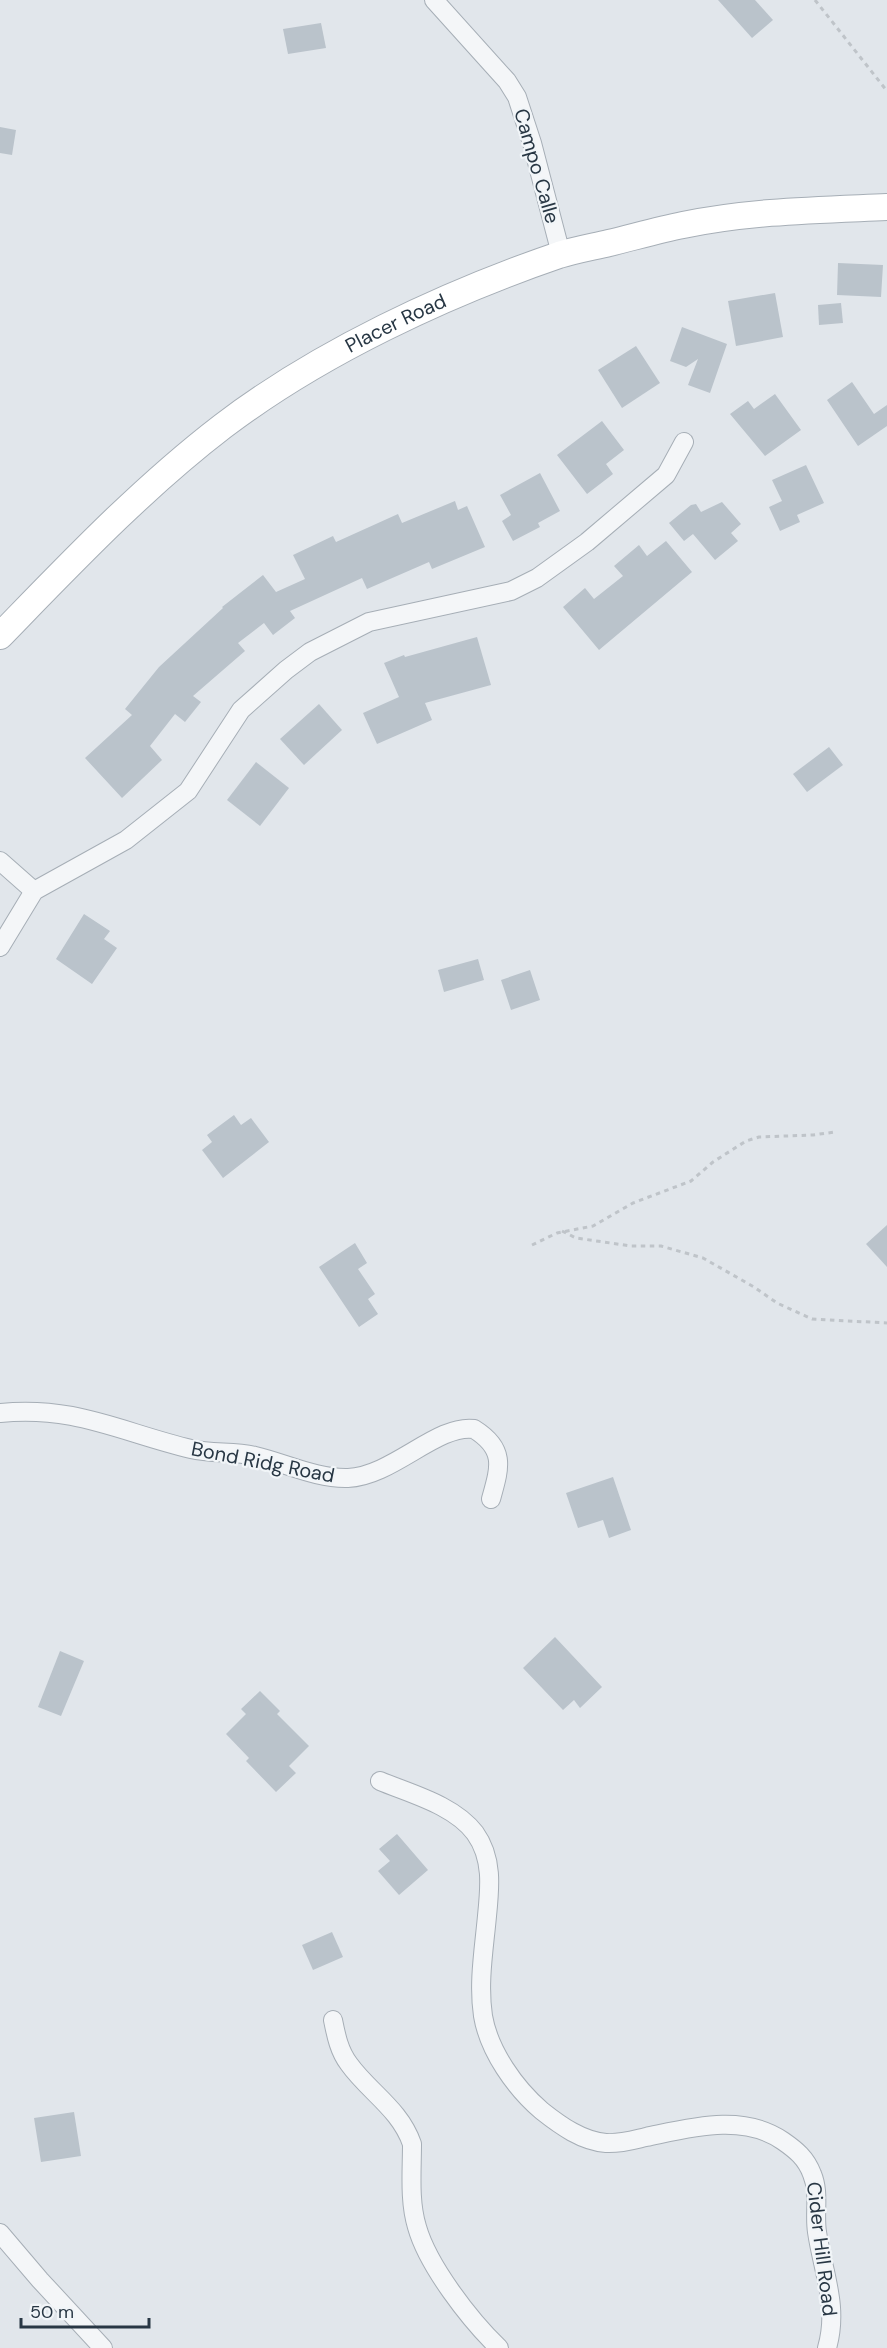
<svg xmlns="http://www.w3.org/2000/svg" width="887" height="2348" viewBox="0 0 887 2348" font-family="'DM Sans',sans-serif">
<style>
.building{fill:#bac3cb}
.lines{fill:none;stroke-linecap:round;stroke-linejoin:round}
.minor-casing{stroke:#a6aeb6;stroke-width:20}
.secondary-casing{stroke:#a6aeb6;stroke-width:28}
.path{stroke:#bfc4c9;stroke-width:3;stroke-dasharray:4.5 4.5;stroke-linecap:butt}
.minor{stroke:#f4f6f8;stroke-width:18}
.secondary{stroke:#fff;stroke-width:26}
.labels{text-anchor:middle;stroke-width:4.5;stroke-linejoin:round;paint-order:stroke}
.street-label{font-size:20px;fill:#283744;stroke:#f1f5f8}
</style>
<rect width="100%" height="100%" fill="#e1e6eb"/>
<g class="building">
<path d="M718,0h37l18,20 -21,18z"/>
<path d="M321,23l5,25 -38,6 -5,-25z"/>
<path d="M0,127l16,3 -4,25 -12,-2z"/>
<path d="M838,263l45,2 -2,32 -44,-2z"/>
<path d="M775,293l8,44 -47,9 -8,-45z"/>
<path d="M841,303l2,20 -24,2 -1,-20z"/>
<path d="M682,327l45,17 -17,49 -22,-8 10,-26 -12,8 -16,-6z"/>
<path d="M636,346l24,37 -38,25 -24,-38z"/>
<path d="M852,382l22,32 13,-9v21l-29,20 -31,-46z"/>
<path d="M775,394l26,36 -36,26 -35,-42 18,-13 6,8z"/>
<path d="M602,421l22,29 -18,14 7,10 -26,20 -30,-39z"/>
<path d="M806,465l18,38 -27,12 3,7 -20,9 -11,-24 13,-6 -10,-21z"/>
<path d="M540,473l20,38 -22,12 2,4 -27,14 -11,-20 9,-6 -11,-20z"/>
<path d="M455,501l3,9 9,-4 18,41 -53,22 -3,-7 -62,27 -5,-11 -72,33 5,7 -22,17 -9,-12 -26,20 7,8 -52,45 8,6 -16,20 -10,-8 -25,32 12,14 -40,38 -37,-40 47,-43 -7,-6 34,-42 64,-59 -1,-1 41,-32 13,17 29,-13 -12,-24 40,-19 3,6 62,-28 4,9z"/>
<path d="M722,502l19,22 -10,9 7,8 -23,19 -22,-26 -9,7 -15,-18 22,-18 5,-1 5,8z"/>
<path d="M666,541l26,31 -93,78 -36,-43 22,-19 9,11 29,-23 -9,-10 25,-21 8,11z"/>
<path d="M477,637l14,48 -66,18 7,17 -55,24 -14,-31 36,-16 -15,-34 20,-8 1,2z"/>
<path d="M319,704l23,26 -38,35 -24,-26z"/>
<path d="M829,747l14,18 -36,27 -14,-18z"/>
<path d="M256,762l33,26 -29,38 -33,-26z"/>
<path d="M84,914l26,17 -6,8 13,9 -25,36 -36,-25z"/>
<path d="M478,959l6,21 -40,12 -6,-22z"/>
<path d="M530,970l10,30 -29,10 -10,-30z"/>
<path d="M234,1115l7,10 10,-7 18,24 -46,36 -21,-28 10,-8 -5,-7z"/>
<path d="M887,1225v42l-21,-23z"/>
<path d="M355,1243l12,20 -9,6 17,25 -7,5 10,15 -19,13 -40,-60z"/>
<path d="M613,1477l18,53 -22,8 -6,-18 -25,8 -12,-35z"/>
<path d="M555,1637l47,50 -22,21 -6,-8 -11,10 -40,-42z"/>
<path d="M60,1651l24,10 -23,55 -23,-9z"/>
<path d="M260,1691l20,20 -3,3 32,32 -20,20 7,7 -20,19 -30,-31 3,-3 -23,-24 20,-20 -5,-5z"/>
<path d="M397,1834l31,36 -29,25 -21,-24 12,-10 -11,-12z"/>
<path d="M332,1932l11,25 -30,13 -11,-25z"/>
<path d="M74,2112l7,44 -40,6 -7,-44z"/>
</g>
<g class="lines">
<defs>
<g id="minor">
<path d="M434,0l73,81 10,16 15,46 29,111"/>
<path d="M0,861l34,30"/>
<path d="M0,947l34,-56 92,-51 62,-49 53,-81 45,-40 24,-18 59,-30 142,-31 26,-13 50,-36 79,-67 18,-33"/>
<path d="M0,1413c74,-8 123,20 191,36 21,5 43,2 64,7 30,7 62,23 93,22 45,-2 89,-54 126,-49 32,20 26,38 17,70"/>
<path d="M380,1781c31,13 74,24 95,52 18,25 15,54 12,83 -3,33 -9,67 -4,100 6,35 32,72 59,95 19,15 40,30 64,32 14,1 27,-3 40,-6 44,-9 97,-24 137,4 13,9 23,17 29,33 8,19 2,39 5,58 6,41 22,74 10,116"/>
<path d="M333,2020c3,15 6,31 16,44 20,28 51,45 63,80 0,27 -3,57 5,83 11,39 53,93 82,121"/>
<path d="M0,2233l40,47 63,68"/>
</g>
<g id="secondary">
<path id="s1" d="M0,636c71,-73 142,-148 223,-210 96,-73 222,-132 336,-171 16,-5 33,-8 50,-12 25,-6 49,-13 74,-18 67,-14 136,-15 204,-18"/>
</g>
</defs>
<use href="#minor" class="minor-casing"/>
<use href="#secondary" class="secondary-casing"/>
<g class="path">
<path d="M815,0l72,91"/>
<path d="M562,1231l14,7 55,8h30l42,12 51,29 23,16 35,16 75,4"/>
<path d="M532,1245l25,-12 36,-7 40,-23 58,-22 22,-19 33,-21 13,-4 54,-2 22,-3"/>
</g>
<use href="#minor" class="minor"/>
<use href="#secondary" class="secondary"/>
</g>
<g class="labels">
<g class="street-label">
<text transform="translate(537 166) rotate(74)" y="7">Campo Calle</text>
<text dy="7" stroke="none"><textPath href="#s1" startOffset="508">Placer Road</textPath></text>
<text transform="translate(263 1462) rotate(11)" y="7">Bond Ridg Road</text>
<text transform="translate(822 2249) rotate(83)" y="7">Cider Hill Road</text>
</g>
</g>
<path d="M21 2318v9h128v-9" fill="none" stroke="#283744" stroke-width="3"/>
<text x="30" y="2318" font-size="18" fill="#283744" stroke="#f1f5f8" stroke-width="4.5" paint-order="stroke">50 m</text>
</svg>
